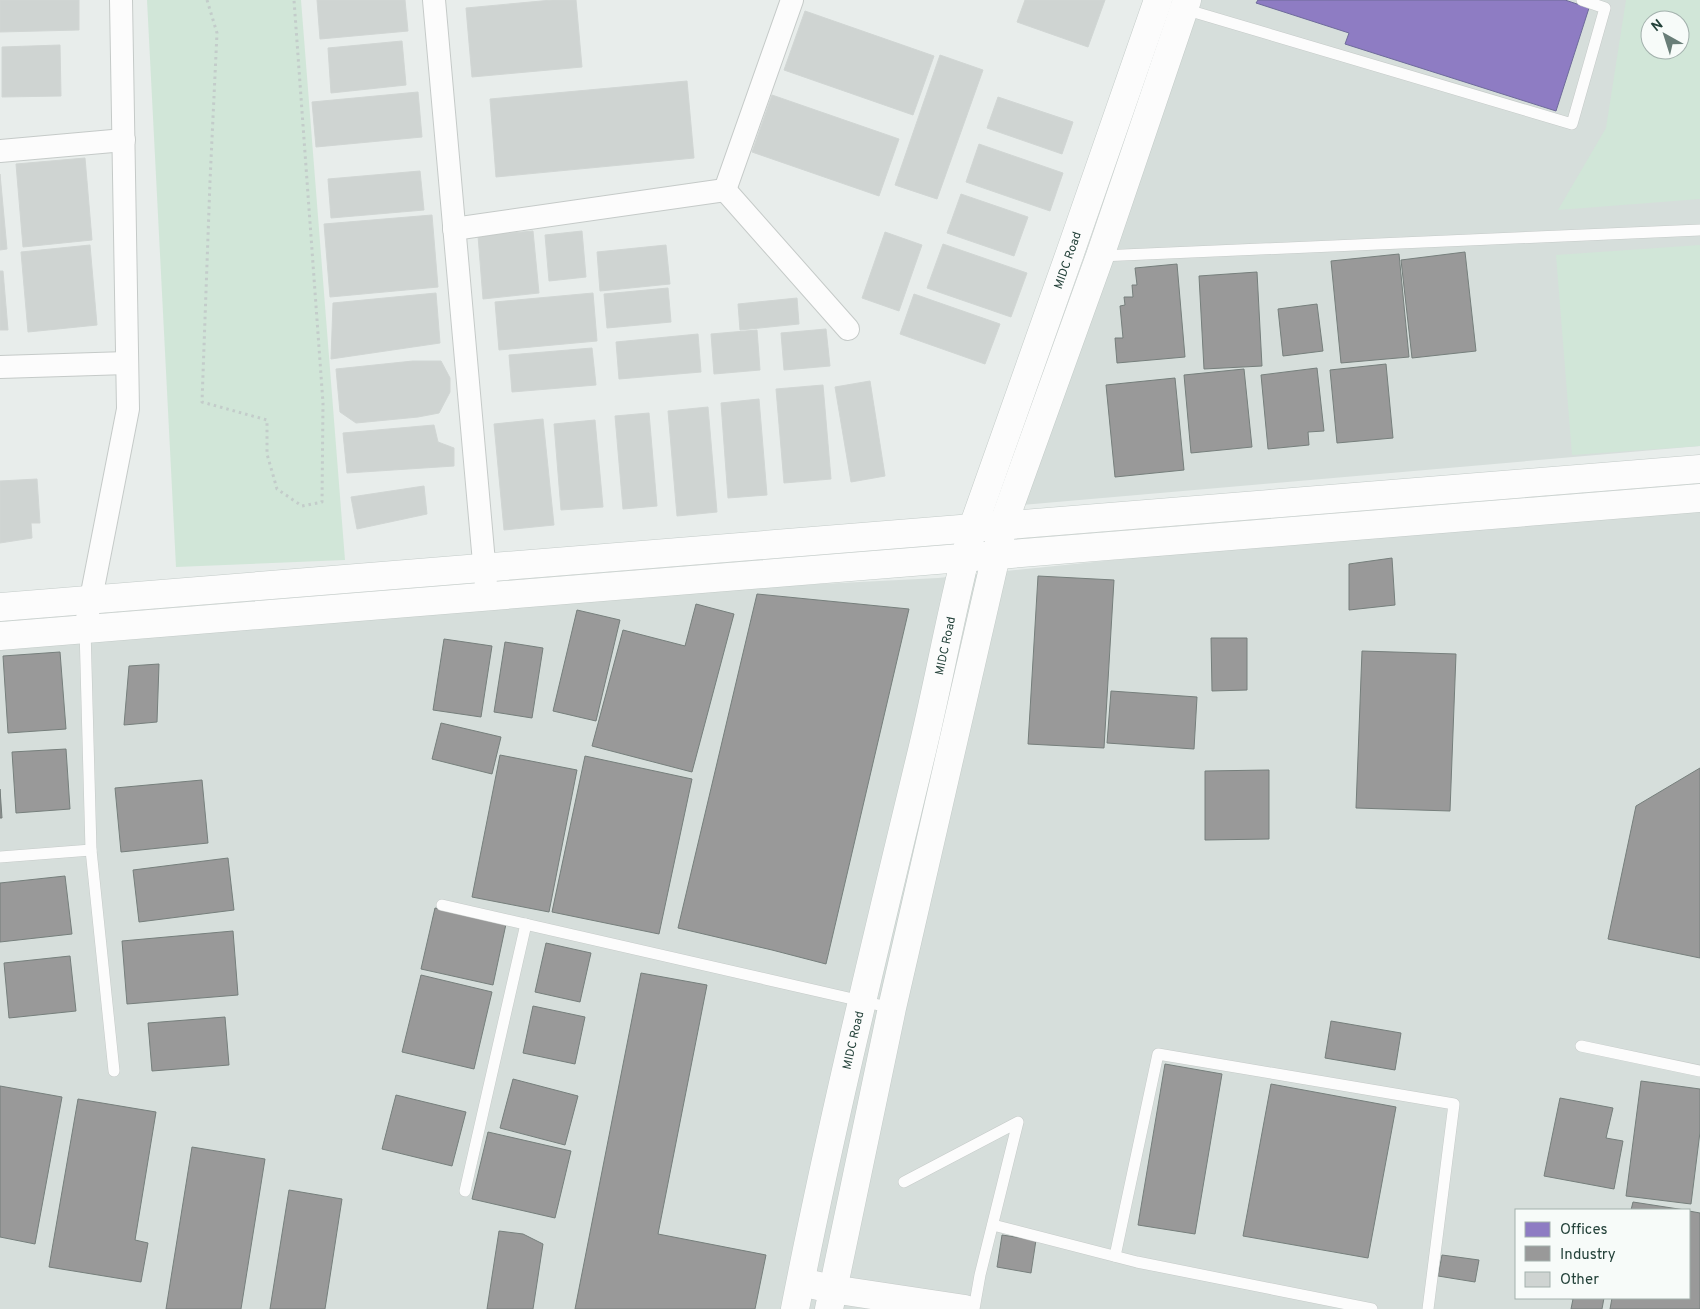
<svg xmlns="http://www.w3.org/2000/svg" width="1700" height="1309" viewBox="0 0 1700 1309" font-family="Overpass,sans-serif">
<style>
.built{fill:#d6dedb;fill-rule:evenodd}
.green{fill:#d1e6d8;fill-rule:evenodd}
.offices{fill:#8e7cc3;stroke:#6e6b9a}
.industry{fill:#999;stroke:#767f7c}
.building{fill:#cfd4d2;stroke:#d1d6d4}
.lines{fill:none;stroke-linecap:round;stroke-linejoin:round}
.service-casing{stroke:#c5cac8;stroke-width:12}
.minor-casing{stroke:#c5cac8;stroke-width:24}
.tertiary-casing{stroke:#c5cac8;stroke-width:29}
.secondary-casing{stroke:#c3cbc8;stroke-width:29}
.path{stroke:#c3ccca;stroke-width:3;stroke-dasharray:2.5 4;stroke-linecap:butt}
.service{stroke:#fcfcfc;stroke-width:11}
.minor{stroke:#fcfcfc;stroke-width:22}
.tertiary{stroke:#fcfcfc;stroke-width:28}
.secondary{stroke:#fcfcfc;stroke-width:28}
.labels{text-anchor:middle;stroke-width:5;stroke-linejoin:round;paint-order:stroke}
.street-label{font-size:12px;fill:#24423a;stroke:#f7fbf9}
</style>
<rect width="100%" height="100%" fill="#e8edeb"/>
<g class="built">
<path d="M1201,0h499v446l-678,59zM1650,20h30v30h-30z"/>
<path d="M1700,500v809h-1700v-680l123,-9 815,-42zM1516,1210h173v88h-173z"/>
</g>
<g class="green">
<path d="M147,0h154l44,560 -169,7z"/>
<path d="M1626,0h74v199l-142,11 48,-82zM1650,20h30v30h-30z"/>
<path d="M1700,245v201l-128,9 -16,-200z"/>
</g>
<path class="offices" d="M1258,0h307l24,8 -33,103 -211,-67 4,-11 -93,-30z"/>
<g class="industry">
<path d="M1465,252l11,99 -64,7 -11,-98z"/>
<path d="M1399,254l10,103 -68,6 -10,-102z"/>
<path d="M1177,264l8,93 -68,6 -2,-25h8l-3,-32 5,-1 -1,-8h9l-1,-12h5l-2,-17z"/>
<path d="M1257,272l5,94 -58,3 -5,-93z"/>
<path d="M1317,304l6,47 -40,5 -5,-47z"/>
<path d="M1386,364l7,74 -56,5 -7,-73z"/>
<path d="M1317,368l7,63 -16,1 1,13 -41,4 -7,-74z"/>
<path d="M1244,369l8,78 -61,6 -7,-78z"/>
<path d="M1175,378l9,92 -69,7 -9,-92z"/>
<path d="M1392,558l3,47 -46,5v-46z"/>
<path d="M1038,576l76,4 -10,168 -76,-4z"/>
<path d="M757,594l152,15 -83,355 -54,-14 -94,-22z"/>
<path d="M696,604l38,10 -42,158 -100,-26 31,-116 62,16z"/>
<path d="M577,610l43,10 -24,101 -43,-10z"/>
<path d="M1211,638h36v52l-35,1z"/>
<path d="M444,639l48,7 -11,71 -48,-7z"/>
<path d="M505,642l38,6 -11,70 -38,-6z"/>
<path d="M1362,651l94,3 -6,157 -94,-3z"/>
<path d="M60,652l6,77 -58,4 -5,-77z"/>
<path d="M159,664l-2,58 -33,3 5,-59z"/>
<path d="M1111,691l86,6 -3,52 -87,-6z"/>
<path d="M441,723l60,14 -9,37 -60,-15z"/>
<path d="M66,749l4,60 -54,4 -4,-61z"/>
<path d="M500,755l77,15 -28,142 -77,-15z"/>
<path d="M585,756l107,23 -33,155 -107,-22z"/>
<path d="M1700,768v190l-92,-19 28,-133z"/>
<path d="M1269,770v69l-64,1v-69z"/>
<path d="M202,780l6,63 -87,9 -6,-64z"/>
<path d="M0,789l2,29h-2z"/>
<path d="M228,858l6,52 -95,12 -6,-52z"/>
<path d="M65,876l7,58 -72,8v-59z"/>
<path d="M435,908l71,16 -13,61 -72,-16z"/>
<path d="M233,931l5,64 -111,9 -5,-63z"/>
<path d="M546,943l45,10 -11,49 -45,-10z"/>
<path d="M70,956l6,55 -67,7 -5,-55z"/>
<path d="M641,973l66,12 -49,249 108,21 -11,54h-180z"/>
<path d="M421,975l71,17 -18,77 -72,-17z"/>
<path d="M533,1006l52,11 -10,47 -52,-11z"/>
<path d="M225,1017l4,48 -77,6 -4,-48z"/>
<path d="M1331,1021l70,12 -6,37 -70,-12z"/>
<path d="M1165,1064l57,10 -27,160 -57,-9z"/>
<path d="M513,1079l65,17 -13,49 -65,-17z"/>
<path d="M1641,1081l59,8v43l-9,72 -65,-8z"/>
<path d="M1271,1084l125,23 -28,151 -125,-22z"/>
<path d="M0,1086l62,11 -27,147 -35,-7z"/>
<path d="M396,1095l70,17 -14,54 -70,-17z"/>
<path d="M1560,1098l53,10 -7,30 17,3 -9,48 -70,-13z"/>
<path d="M78,1099l78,13 -21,128 13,3 -7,39 -92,-15z"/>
<path d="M488,1132l83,19 -16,67 -83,-19z"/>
<path d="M192,1147l73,12 -24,150h-75z"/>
<path d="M289,1190l53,9 -17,110h-55z"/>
<path d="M1633,1202l52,8h-54z"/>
<path d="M1689,1211l11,2v96h-90l2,-11h77z"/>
<path d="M499,1231l24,3 20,10 -10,65h-46z"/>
<path d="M1002,1235l34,5 -5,33 -34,-6z"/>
<path d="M1442,1255l37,5 -4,22 -37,-6z"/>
<path d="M1567,1298h37l-2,11h-31l2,-10z"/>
</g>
<g class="building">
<path d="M0,0h79v30l-79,2z"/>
<path d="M317,0h88l3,31 -88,8z"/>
<path d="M552,0h24l6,67 -110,10 -6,-69z"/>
<path d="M1025,0h80l-17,47 -71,-25z"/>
<path d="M805,11l129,45 -21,59 -129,-45z"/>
<path d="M402,41l4,44 -75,8 -3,-45z"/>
<path d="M60,45l1,51 -59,1v-50z"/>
<path d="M940,55l43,15 -46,129 -42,-14z"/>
<path d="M687,81l7,77 -198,19 -6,-78z"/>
<path d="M418,92l4,45 -106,10 -4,-45z"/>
<path d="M772,95l127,44 -20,57 -127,-44z"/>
<path d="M998,97l75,25 -11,32 -75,-26z"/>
<path d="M979,144l84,29 -13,38 -84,-29z"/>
<path d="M85,158l7,82 -69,7 -7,-83z"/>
<path d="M420,171l4,39 -93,8 -3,-39z"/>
<path d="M0,174l7,75 -7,1z"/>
<path d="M961,194l67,23 -14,39 -67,-23z"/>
<path d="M432,215l6,72 -108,10 -6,-73z"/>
<path d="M533,231l6,62 -56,6 -5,-63z"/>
<path d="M582,231l4,46 -37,4 -4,-46z"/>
<path d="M885,232l37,13 -23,66 -37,-13z"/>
<path d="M943,244l84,29 -16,44 -84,-29z"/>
<path d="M90,245l7,80 -69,7 -7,-80z"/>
<path d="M666,245l4,39 -70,7 -3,-39z"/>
<path d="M0,271h3l5,59h-8z"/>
<path d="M668,288l3,34 -64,6 -3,-34z"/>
<path d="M436,293l4,50 -109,16 2,-56z"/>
<path d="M593,293l4,48 -98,9 -4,-48z"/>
<path d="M914,294l86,30 -15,40 -85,-30z"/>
<path d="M797,298l2,26 -59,6 -2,-26z"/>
<path d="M826,329l4,37 -46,4 -3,-37z"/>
<path d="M757,330l3,40 -46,4 -3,-40z"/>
<path d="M698,334l3,38 -82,7 -3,-37z"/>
<path d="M592,348l4,37 -84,7 -3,-37z"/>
<path d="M413,361h28l9,17v14l-11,21 -21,4 -62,6 -16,-11 -4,-43z"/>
<path d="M870,381l15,95 -34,6 -16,-95z"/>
<path d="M823,385l8,94 -47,4 -8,-94z"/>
<path d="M759,399l8,96 -39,3 -7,-95z"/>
<path d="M708,407l9,105 -40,4 -9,-105z"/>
<path d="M649,413l8,93 -34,3 -8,-93z"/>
<path d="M543,419l11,106 -50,5 -10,-106z"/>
<path d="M595,420l8,87 -42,3 -7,-86z"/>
<path d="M434,425l4,17 16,6v18l-107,7 -4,-40z"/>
<path d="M37,479l3,44h-9l1,15 -32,5v-62z"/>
<path d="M424,486l3,28 -70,15 -6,-32z"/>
</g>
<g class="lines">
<defs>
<g id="service">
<path d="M1184,9l388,115 33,-116 -23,-8"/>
<path d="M1100,256l600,-26"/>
<path d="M85,629l6,221 23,221"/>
<path d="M0,857l91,-7"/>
<path d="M442,905l450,103"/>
<path d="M1581,1046l119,25"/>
<path d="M904,1182l114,-60 -38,153 -6,34"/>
<path d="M465,1191l61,-267"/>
<path d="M993,1225l144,37 235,47"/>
<path d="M1115,1256l43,-202 296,50 -26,205"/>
</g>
<g id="minor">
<path d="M434,0l52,585"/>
<path d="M0,151l124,-11"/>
<path d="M725,190l67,-190"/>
<path d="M725,190l123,139"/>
<path d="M454,229l271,-39"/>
<path d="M0,367l127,-4"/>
<path d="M85,629l43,-220 -7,-409"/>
</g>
<path id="tertiary" d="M801,1282l31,7 133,20"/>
<g id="secondary">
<path d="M0,607l1700,-138"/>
<path d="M0,636l1700,-138"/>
<path id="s1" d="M795,1309c36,-184 81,-367 125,-550 19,-77 32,-155 53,-232l97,-274 88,-253"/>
<path d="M829,1309l63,-301 111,-483 97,-269 87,-256"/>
</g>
</defs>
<use href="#service" class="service-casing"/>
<use href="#minor" class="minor-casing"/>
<use href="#tertiary" class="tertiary-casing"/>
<use href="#secondary" class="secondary-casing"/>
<path class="path" d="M207,0l10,33 -7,148 -8,221 65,18v34l10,35 25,17 20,-4 1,-99 -29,-403"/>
<use href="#service" class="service"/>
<use href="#minor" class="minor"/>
<use href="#tertiary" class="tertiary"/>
<use href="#secondary" class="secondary"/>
</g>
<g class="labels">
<g class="street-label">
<text dy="4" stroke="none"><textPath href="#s1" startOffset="1085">MIDC Road</textPath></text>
<text dy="4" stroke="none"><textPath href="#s1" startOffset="680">MIDC Road</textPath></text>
<text dy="4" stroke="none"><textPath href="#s1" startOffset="275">MIDC Road</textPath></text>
</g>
</g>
<rect x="1515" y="1209" width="175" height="90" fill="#f7fbf9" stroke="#a3b1ad"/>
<rect x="1525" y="1222" width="25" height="15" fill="#8e7cc3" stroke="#a3b1ad"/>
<text x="1560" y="1234" font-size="15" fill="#24423a">Offices</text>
<rect x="1525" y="1246" width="25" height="15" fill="#999999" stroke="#a3b1ad"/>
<text x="1560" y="1259" font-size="15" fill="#24423a">Industry</text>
<rect x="1525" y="1272" width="25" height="15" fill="#cfd4d2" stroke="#a3b1ad"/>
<text x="1560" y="1284" font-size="15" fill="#24423a">Other</text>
<g transform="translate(1665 35) rotate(321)"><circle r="24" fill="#f7fbf9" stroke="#a3b1ad"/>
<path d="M0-4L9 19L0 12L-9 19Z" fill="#697e78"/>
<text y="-8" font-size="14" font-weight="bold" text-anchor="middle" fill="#24423a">N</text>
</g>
</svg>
